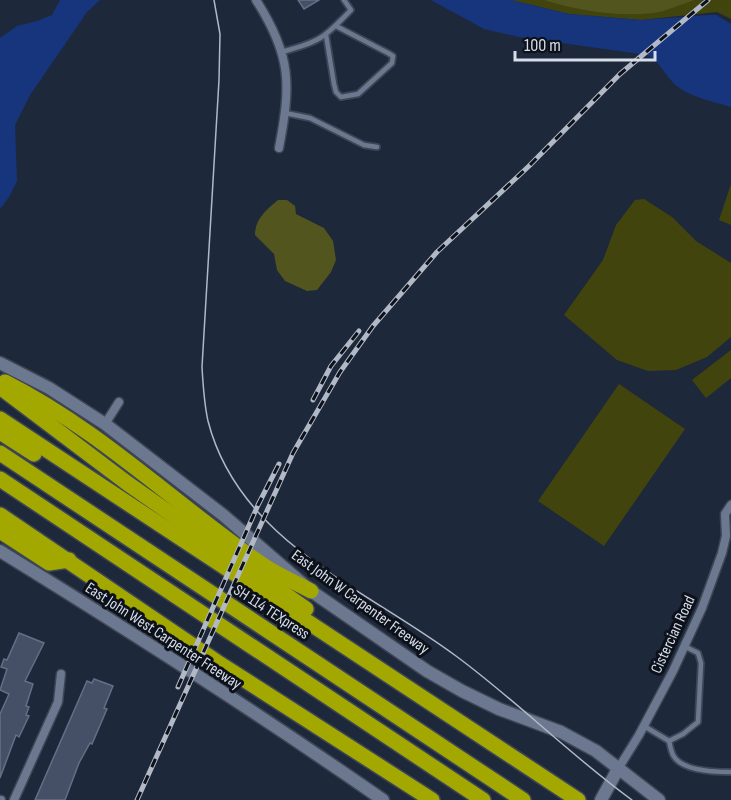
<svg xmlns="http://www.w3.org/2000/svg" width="731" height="800" viewBox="0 0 731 800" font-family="'Sofia Sans Condensed',sans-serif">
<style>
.green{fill:#41440c}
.forest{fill:#52551d}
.water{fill:#16357d}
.building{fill:#455066;stroke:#636f86;stroke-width:1.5}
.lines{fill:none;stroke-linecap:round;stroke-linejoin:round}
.lane-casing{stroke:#3e4656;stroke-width:8}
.street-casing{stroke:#3e4656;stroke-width:11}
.secondary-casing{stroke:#3e4656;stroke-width:15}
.highway-casing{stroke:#3e4656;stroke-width:18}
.lane{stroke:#6c788f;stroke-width:4.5}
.street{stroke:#6c788f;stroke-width:8}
.secondary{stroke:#6c788f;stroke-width:12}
.highway{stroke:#a3a800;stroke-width:15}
.tram{stroke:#b1b9c7;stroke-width:1.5}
.rail-casing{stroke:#b1b9c7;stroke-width:5}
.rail{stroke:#0d111a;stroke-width:3;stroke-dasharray:9;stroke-linecap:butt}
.labels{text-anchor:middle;stroke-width:6;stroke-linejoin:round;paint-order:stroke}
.street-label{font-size:16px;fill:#d7deeb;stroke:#0d111a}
</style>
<rect width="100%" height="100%" fill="#1e283b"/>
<g class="green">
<path d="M511,0h220v19l-14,-7 -76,8 -72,-6z"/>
<path d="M731,184v41l-12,-5z"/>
<path d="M644,199l28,18 24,24 35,22v74l-24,20 -31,13 -28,1 -31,-11 -53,-45 39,-55 13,-35 19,-25z"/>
<path d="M731,350v28l-25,20 -14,-18z"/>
<path d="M619,384l66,45 -81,117 -66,-45z"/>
</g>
<g class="forest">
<path d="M544,0h150c-12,4 -27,11 -40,13 -36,4 -75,-2 -110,-13z"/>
<path d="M278,200h9l8,6 1,8 28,14 9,13 3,19 -5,12 -14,18 -10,1 -22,-10 -8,-11 -3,-16 -19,-19c0,-16 12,-26 23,-35z"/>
</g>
<g class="water">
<path d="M60,0h40l-13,12 -57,83 -15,30 2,56 -8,16 -9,12v-171l17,-12 20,-5 15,-6z"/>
<path d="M431,0h80l58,14 72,6 68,-5h7l15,9v83c-17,-5 -36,-9 -50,-18 -16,-10 -18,-26 -34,-34l-128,-18 -35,-8z"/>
</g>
<g class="building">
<path d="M298,0h21l-15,9z"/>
<path d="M19,633l25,10 -19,38 8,3 -7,22 3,1 -3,8 3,1 -10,21 -3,-2 -16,43v-64l9,-20 -9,-4 7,-21 -6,-2 3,-8 3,1z"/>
<path d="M94,679l19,7 -9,22 3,1 -15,35 -2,-1 -11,20 -14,37h-30l52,-119 5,2z"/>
</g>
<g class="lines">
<defs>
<g id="lane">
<path d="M326,35l8,49 2,8 5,5 17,-3 34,-31 1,-7 -5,-3 -52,-27"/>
<path d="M281,52c39,-10 43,-14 70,-42l-7,-10"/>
<path d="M285,113l25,5 54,27 13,2"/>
<path d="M644,726l25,15c1,4 2,10 4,14 8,16 42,17 58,17"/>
<path d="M669,741l14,-7 15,-12 3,-59 -3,-10 -14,-7"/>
</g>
<g id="street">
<path d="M256,0c36,56 35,85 23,148"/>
<path d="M105,424l14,-22"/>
<path d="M618,769l21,-34 34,-64 29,-63 20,-55 4,-17 -1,-22 6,-9"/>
<path d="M0,800h1"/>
<path d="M14,800l44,-98 3,-28"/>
</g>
<g id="secondary">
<path d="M0,363l49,25 56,36 118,91 88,76 116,80 35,20 37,18 62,23 35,19 63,49"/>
<path d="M0,551c130,80 258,162 383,249"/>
<path d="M601,800l17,-31"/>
</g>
<g id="highway">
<path d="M5,382c95,48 171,123 258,183 14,10 32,17 48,26"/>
<path d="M0,387l127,96 179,126"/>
<path d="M0,419l578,381"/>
<path d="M0,432l34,22"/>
<path d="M0,453l523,347"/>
<path d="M0,479l483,321"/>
<path d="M0,515l217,147 215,138"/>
<path d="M0,531l49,32 20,-3"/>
</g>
</defs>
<use href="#lane" class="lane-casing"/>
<use href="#street" class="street-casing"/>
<use href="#secondary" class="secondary-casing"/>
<use href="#highway" class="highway-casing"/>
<use href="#lane" class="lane"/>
<use href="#street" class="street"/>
<use href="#secondary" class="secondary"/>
<use href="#highway" class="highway"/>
<path class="tram" d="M214,0l6,34 -1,46 -17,287c1,18 2,36 6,54 31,121 157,167 248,235 61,45 114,99 176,144"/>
<defs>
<g id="rail">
<path d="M313,400l18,-34 28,-35"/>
<path d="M178,687l80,-182 21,-41"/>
<path d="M137,800l156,-347 47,-81 33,-46 64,-74 92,-86 91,-92 88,-74"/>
</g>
</defs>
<use href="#rail" class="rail-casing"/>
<use href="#rail" class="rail"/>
</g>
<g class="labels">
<g class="street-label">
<text transform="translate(361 601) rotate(36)" y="6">East John W Carpenter Freeway</text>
<text transform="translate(272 611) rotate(33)" y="6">SH 114 TEXpress</text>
<text transform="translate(672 634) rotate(-65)" y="6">Cistercian Road</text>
<text transform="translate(164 635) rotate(33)" y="6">East John West Carpenter Freeway</text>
</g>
</g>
<path d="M515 51v9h140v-9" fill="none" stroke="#d7deeb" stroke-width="3"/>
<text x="524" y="51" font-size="18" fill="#d7deeb" stroke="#0d111a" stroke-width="4.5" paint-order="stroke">100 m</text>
</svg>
